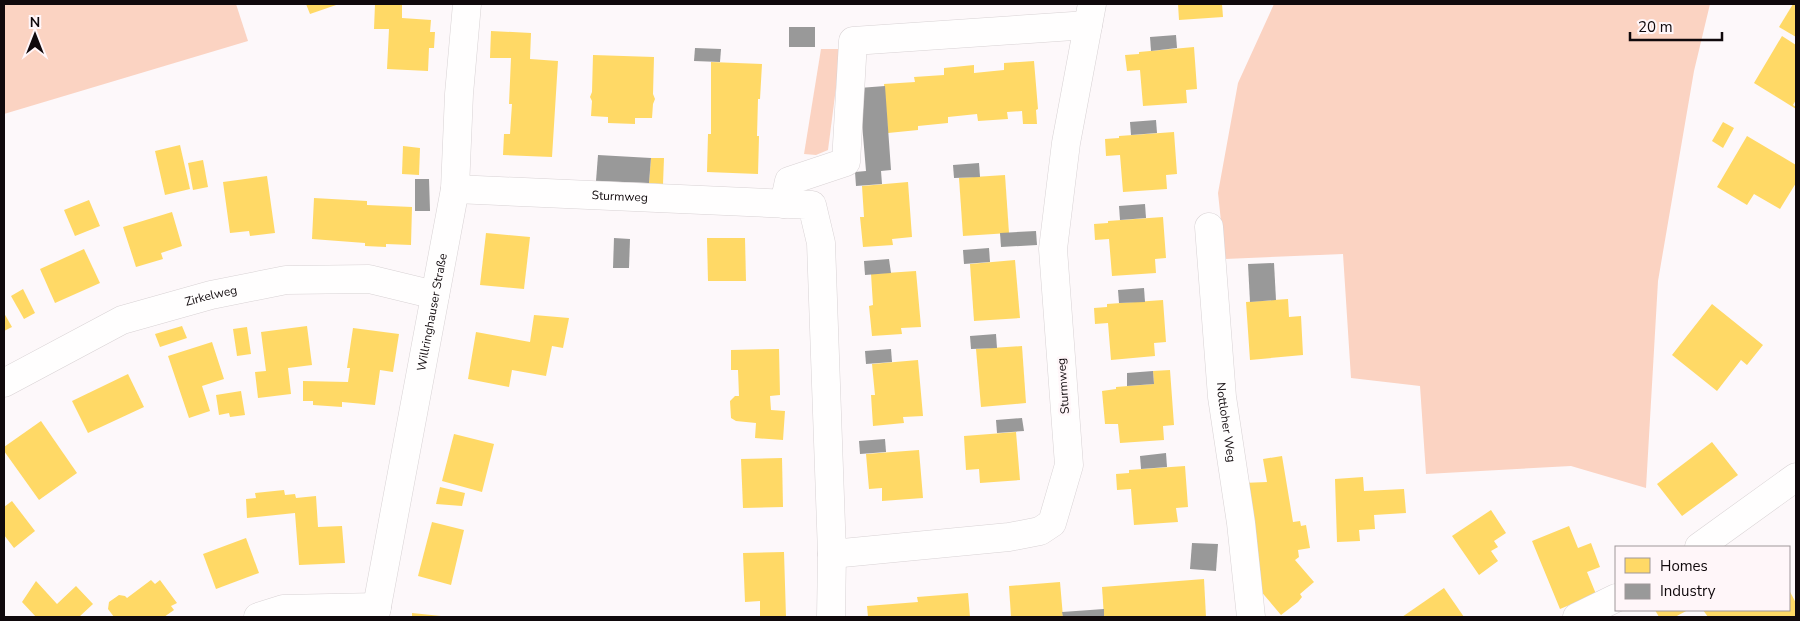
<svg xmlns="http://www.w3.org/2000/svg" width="1800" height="621" viewBox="0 0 1800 621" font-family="'Nunito Sans',sans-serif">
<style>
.green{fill:#fbd3c2}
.homes{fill:#ffd966}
.industry{fill:#999}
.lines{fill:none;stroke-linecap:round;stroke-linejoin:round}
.minor-casing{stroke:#d8d2d4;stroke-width:29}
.minor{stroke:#fffefe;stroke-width:28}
.labels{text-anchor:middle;stroke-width:5;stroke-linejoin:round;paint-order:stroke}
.street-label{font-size:12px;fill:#10090c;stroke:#fff6f9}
</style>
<rect width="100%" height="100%" fill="#fdf8fa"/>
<g class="green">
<path d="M4,4h232l12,37 -244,73z"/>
<path d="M1274,4h436l-16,67 -36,210 -12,207 -75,-22 -145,8 -6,-88 -69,-8 -8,-124 -118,5 -7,-66 20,-110z"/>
<path d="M821,49h20l-13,101 -12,5 -12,-1z"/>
</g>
<g class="homes">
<path d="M306,4h33l-29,10z"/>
<path d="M375,4h27v14l29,2 -1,12h5l-1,16h-5l-1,23 -41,-2 2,-40h-15z"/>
<path d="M1178,4h44l1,13 -44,3z"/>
<path d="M1793,4h3v33l-17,-10z"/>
<path d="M491,31l40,2 -1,26 28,2 -6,96 -49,-2 1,-21h6l2,-30h-3l2,-46h-21z"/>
<path d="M1782,36l14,9v55l-3,5 3,2v2l-42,-26z"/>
<path d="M1194,47l3,42 -11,1 1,13 -44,3 -3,-36 -13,1 -2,-16 14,-1v-2z"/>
<path d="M593,55l61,2 -1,37 2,5 -2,5 -1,14h-17v6l-27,-1v-6l-17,-1 1,-15 -2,-4 2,-5z"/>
<path d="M1034,61l4,48 -2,1 1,14h-14l-1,-13 -15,1 1,7 -30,2 -1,-7 -29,3v6l-30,3v4l-30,3 -4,-49 31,-2 -1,-5 30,-2v-7l30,-3v8l30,-3v-7z"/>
<path d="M711,62l51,2 -2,35h-2l-1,37h2l-1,38 -51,-2 1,-38h3z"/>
<path d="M1723,122l11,6 -11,20 -11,-7z"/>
<path d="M1174,132l3,42 -11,1 1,14 -44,3 -3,-37 -14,1 -1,-17 14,-1v-2z"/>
<path d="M1747,136l49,29v18l-16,26 -26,-15 -7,11 -30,-18z"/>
<path d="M180,145l10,44 -25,6 -10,-44z"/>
<path d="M403,146l17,2 -1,27 -17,-1z"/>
<path d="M651,158h13l-1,26 -14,-1z"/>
<path d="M203,160l5,27 -15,3 -5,-27z"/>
<path d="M1005,175l4,58 -46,3 -4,-58z"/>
<path d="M267,176l8,57 -25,3 -1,-5 -19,2 -7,-51z"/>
<path d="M908,182l4,55 -20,2 1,6 -30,2 -3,-30h4l-2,-31z"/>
<path d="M314,198l53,3v4l45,2 -1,38 -25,-1v3l-21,-1v-3l-53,-4z"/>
<path d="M89,200l11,26 -25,10 -11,-26z"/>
<path d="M172,212l10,34 -21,7 2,6 -27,8 -13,-40z"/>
<path d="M1163,217l3,41 -11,1 1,14 -44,3 -3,-37 -14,1 -1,-16 14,-1v-2z"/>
<path d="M486,233l44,4 -6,52 -44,-4z"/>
<path d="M707,238h38l1,43h-38z"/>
<path d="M84,249l16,34 -45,20 -15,-34z"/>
<path d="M1015,260l5,58 -46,3 -4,-57z"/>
<path d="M916,271l5,56 -20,1 1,6 -30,2 -3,-30 4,-1 -2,-31z"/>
<path d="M23,289l12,24 -11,6 -13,-23z"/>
<path d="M1288,299l1,18 12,-1 2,39 -53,5 -4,-58z"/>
<path d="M1163,300l3,42 -12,1 1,13 -44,4 -3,-37 -13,1 -1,-16 13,-1v-3z"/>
<path d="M1712,304l51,41 -16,20 -6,-5 -24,31 -45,-36z"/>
<path d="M4,313l8,14 -8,4z"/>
<path d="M534,315l35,3 -6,30 -11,-2 -6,30 -34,-6 -3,17 -41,-8 8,-47 54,10z"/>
<path d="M182,326l5,12 -27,9 -5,-13z"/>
<path d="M307,326l5,39 -24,3 3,26 -33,4 -3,-26 11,-1 -5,-39z"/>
<path d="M247,327l4,27 -14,2 -4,-27z"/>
<path d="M353,328l46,6 -6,38 -13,-2 -5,35 -33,-3v5l-29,-2v-4h-10v-20l45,1 2,-14h-3z"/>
<path d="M212,342l12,37 -22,7 8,25 -21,7 -21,-62z"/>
<path d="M1022,346l4,57 -45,4 -5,-58z"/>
<path d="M779,349l1,46 -10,1 1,14 14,1 -2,29 -28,-2 1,-15 -20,-2 -5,-3 -1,-17 5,-5h4l-1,-26h-7v-20z"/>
<path d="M918,360l5,56 -20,1 1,6 -31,3 -2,-31h4l-3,-31z"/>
<path d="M1170,370l4,55 -11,1 1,14 -44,3 -2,-19h-13l-3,-33 14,-2v-2l38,-3 -1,-13z"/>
<path d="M128,374l16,33 -56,26 -16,-32z"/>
<path d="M241,391l4,24 -15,2 -1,-4 -10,2 -3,-20z"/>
<path d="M41,421l36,52 -38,27 -35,-49v-4z"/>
<path d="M1016,432l4,48 -40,3 -1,-14 -13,1 -2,-34z"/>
<path d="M454,434l40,10 -12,48 -40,-11z"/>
<path d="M1712,442l26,33 -56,41 -25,-32z"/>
<path d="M919,450l4,48 -41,3v-13l-13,1 -3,-35z"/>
<path d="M1282,456l11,66 7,-1 1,5 5,-1 4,23 -12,2 1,7 -4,3 19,22 -14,12 2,3 -4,5 -17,13 -22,-26 -17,-106 25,-1 -4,-23z"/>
<path d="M782,458l1,49 -40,1 -2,-49z"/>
<path d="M1185,466l3,41 -12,1 2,14 -44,3 -3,-36 -14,1 -1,-16 13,-1v-3z"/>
<path d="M1363,477l1,14 40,-2 2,24 -32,2 1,14 -16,1 1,11 -23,1 -2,-63z"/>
<path d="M440,487l25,6 -3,13 -26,-2z"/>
<path d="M284,490l1,5 10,-1 1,4 20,-2 2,31 24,-1 3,37 -46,2 -4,-52 -48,5 -1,-19 10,-1 -1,-5z"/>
<path d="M12,501l23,30 -21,17 -10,-13v-28z"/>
<path d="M1491,510l15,23 -12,8 4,6 -7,4 7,10 -19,14 -27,-39z"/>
<path d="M432,522l32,8 -13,55 -33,-9z"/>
<path d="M1569,526l9,22 13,-5 9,24 -13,5 9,22 -36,15 -28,-68z"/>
<path d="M246,538l13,35 -43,16 -13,-35z"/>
<path d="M784,552l2,65h-26v-16l-15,1 -2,-49z"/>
<path d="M1204,579l2,38h-102l-2,-30z"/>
<path d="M151,580l4,4 5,-4 17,23 -6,3 3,4 -10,7h-50l-6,-8 1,-7 10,-7 6,1 2,2z"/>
<path d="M36,581l21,23 19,-18 17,18 -14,13h-43l-14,-15z"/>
<path d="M1060,582l3,35h-52l-2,-31z"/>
<path d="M1444,588l20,29h-62z"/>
<path d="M1789,590l7,13v14h-88l-5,-7h86z"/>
<path d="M968,593l2,24h-102l-1,-11 51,-4 -1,-5z"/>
<path d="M1655,610h33l-13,7h-16z"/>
<path d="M412,613l29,3v1h-29z"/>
</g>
<g class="industry">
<rect x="789" y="27" width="26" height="20"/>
<path d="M1176,35l1,13 -26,3 -1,-14z"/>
<path d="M695,48l26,1 -1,13 -26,-1z"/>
<path d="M885,86l6,84 -10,1 1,13 -26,2 -1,-14 11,-1 -7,-83z"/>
<path d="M1156,120l1,13 -26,2 -1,-13z"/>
<path d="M598,155l53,3 -2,25 -53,-2z"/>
<path d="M979,163l1,14 -26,1 -1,-13z"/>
<path d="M415,179h14l1,32h-15z"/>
<path d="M1145,204l1,14 -26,2 -1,-14z"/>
<path d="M1036,231l1,14 -36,2 -1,-14z"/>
<path d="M614,238l16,1 -1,29h-16z"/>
<path d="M989,248l1,14 -26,2 -1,-14z"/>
<path d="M889,259l2,14 -26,2 -1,-14z"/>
<path d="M1274,263l2,37 -26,2 -2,-38z"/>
<path d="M1144,288l1,14 -26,1 -1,-13z"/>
<path d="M996,334l1,14 -26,1 -1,-13z"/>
<path d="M891,349l1,13 -26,2 -1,-13z"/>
<path d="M1153,371l1,13 -27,2v-13z"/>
<path d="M1022,418l2,13 -27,2 -1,-13z"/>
<path d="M885,439l1,13 -26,2 -1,-13z"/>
<path d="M1166,453l1,14 -26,2 -1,-13z"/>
<path d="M1192,543l26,1 -2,27 -26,-2z"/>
<path d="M1104,609v8h-41l-1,-5z"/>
</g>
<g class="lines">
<defs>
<g id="minor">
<path id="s1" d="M455,189l357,16 9,38 11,311 -1,63"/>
<path d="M784,204l5,-23 57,-19 7,-121 235,-16"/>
<path id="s2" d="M1209,227l13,170 19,126 10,94"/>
<path id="s3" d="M4,383l118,-63 89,-25 75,-15 83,-1 66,16"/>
<path d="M1699,547l97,-70"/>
<path d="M832,554l177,-17 31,-6 12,-8 17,-58 -16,-216 13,-106 26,-139"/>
<path d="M258,617l25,-8 94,-2"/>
<path id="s4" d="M375,617l80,-428 4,-95 8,-90"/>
<path d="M1577,617l39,-19"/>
</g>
</defs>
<use href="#minor" class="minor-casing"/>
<use href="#minor" class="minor"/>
</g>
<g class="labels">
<g class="street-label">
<text dy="4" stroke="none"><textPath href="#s1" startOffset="165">Sturmweg</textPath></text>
<text dy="4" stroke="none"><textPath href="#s3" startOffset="226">Zirkelweg</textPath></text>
<text dy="4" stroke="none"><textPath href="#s4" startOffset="310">Willringhauser Straße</textPath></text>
<text transform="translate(1063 386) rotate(-94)" y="4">Sturmweg</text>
<text dy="4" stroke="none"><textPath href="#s2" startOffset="196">Nottloher Weg</textPath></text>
</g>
</g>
<rect width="1800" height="621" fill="none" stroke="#10090c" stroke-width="10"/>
<rect x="1615" y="546" width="175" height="65" fill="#fff6f9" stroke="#9f979a"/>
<rect x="1625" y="558" width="25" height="15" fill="#ffd966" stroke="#9f979a"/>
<text x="1660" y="571" font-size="15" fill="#10090c">Homes</text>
<rect x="1625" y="584" width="25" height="15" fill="#999999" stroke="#9f979a"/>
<text x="1660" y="596" font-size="15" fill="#10090c">Industry</text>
<g transform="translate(35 35)" stroke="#fff6f9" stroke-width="4" paint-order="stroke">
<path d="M0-4L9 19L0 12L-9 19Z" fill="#10090c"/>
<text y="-8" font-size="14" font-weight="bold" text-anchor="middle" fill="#10090c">N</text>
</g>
<path d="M1630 32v8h92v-8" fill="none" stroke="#10090c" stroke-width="2.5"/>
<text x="1638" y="32" font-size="15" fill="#10090c" stroke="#fff6f9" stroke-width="4" paint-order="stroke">20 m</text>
</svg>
